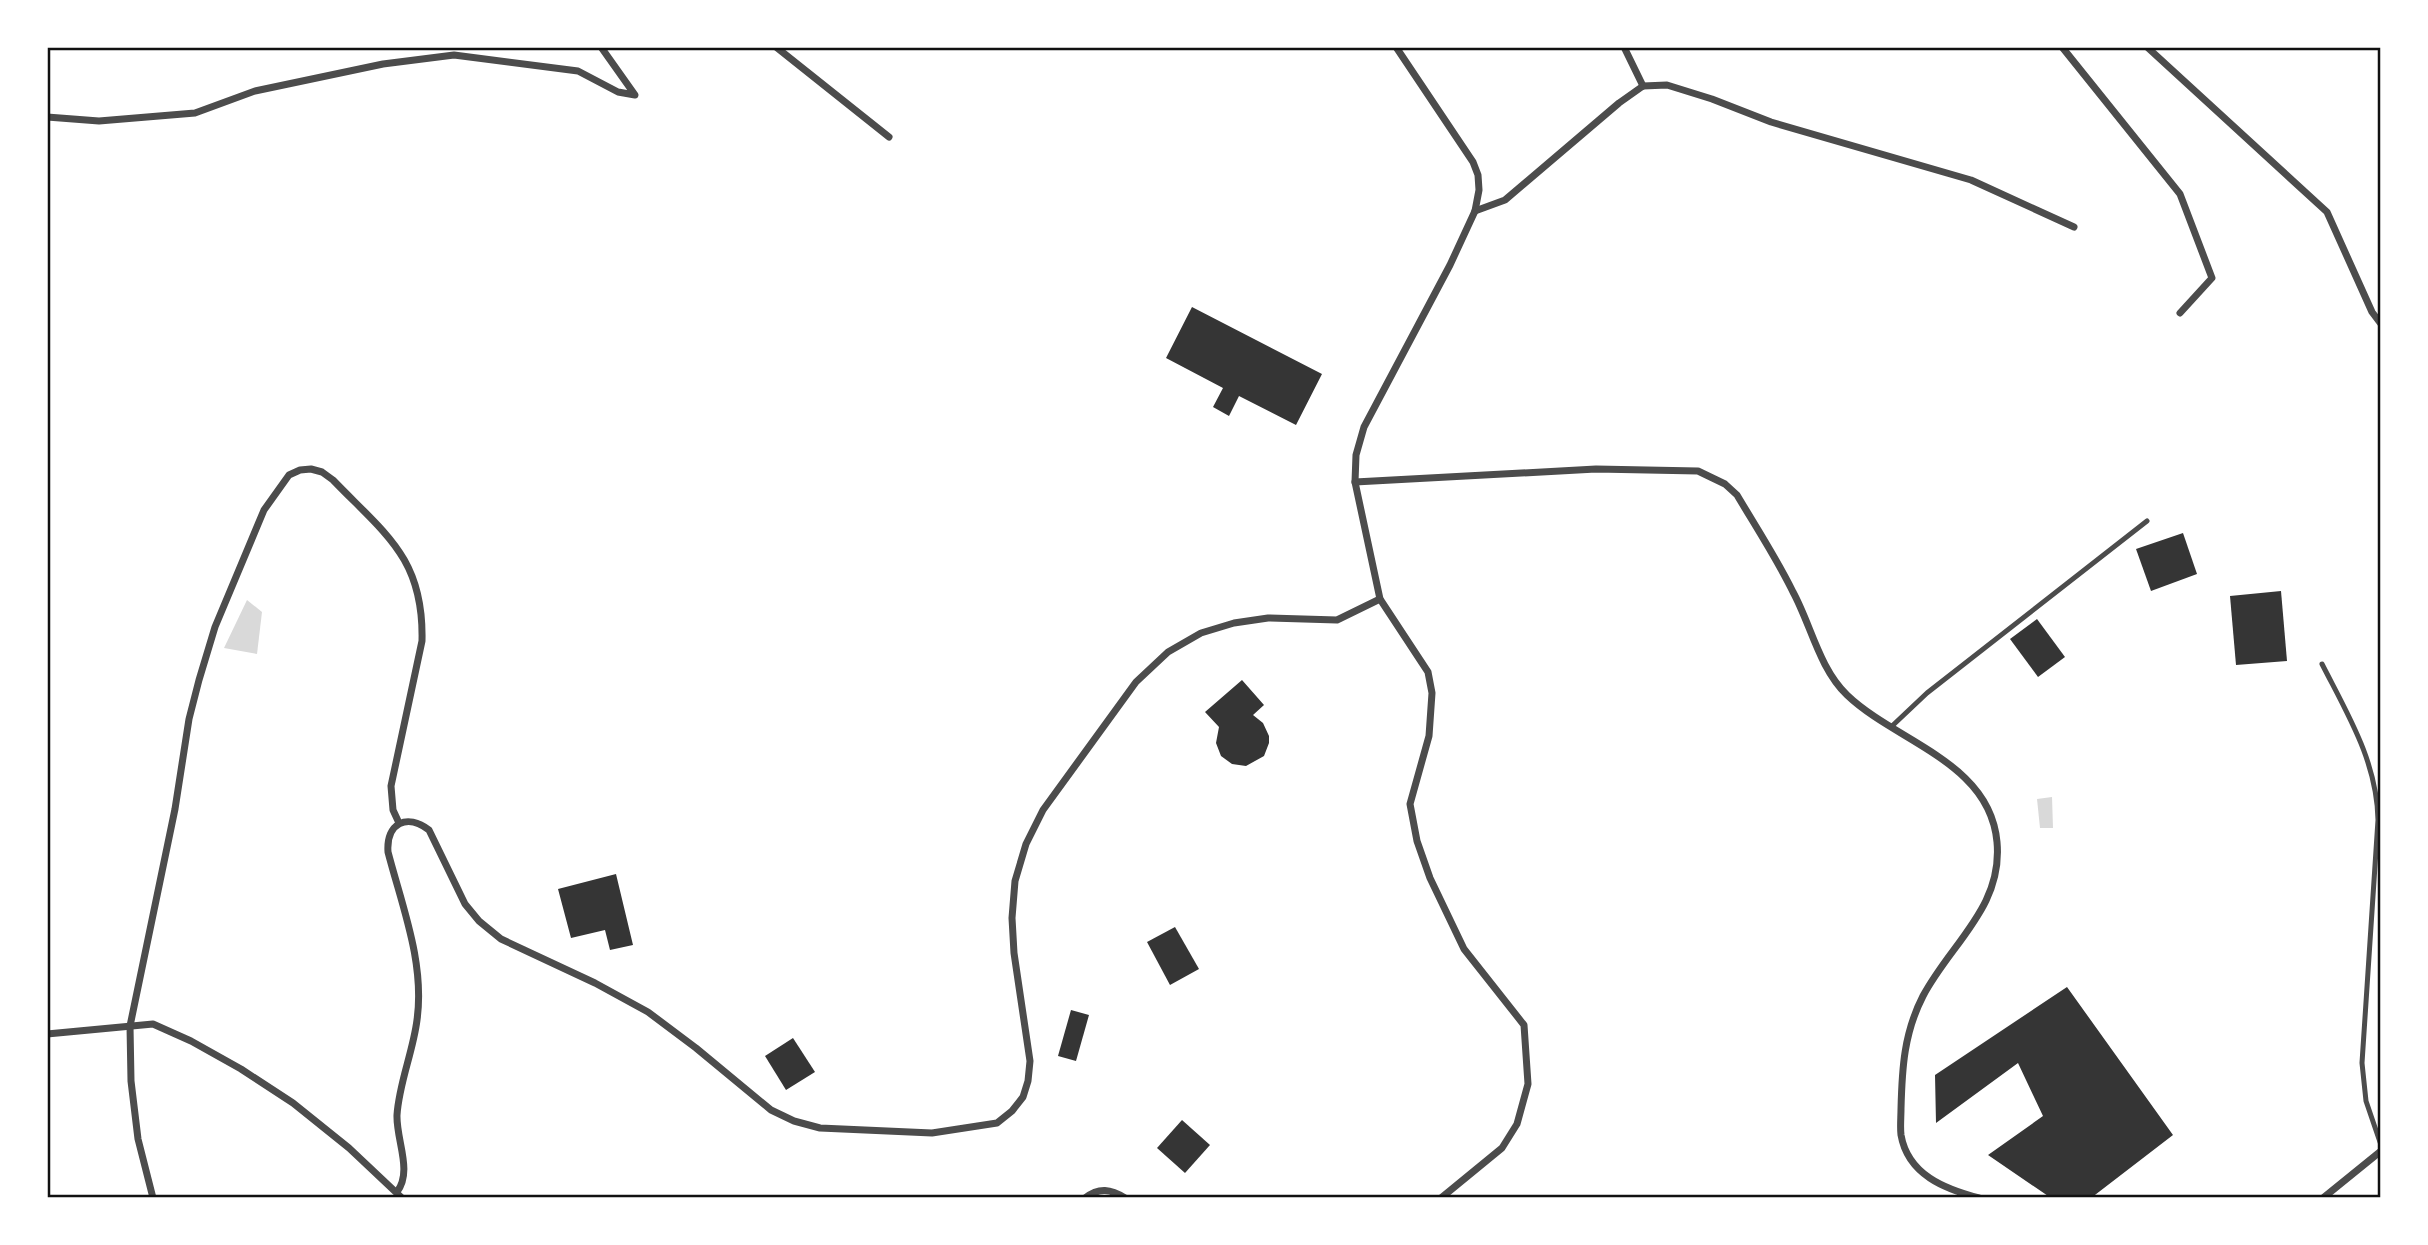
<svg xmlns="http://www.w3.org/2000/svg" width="2428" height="1245" viewBox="0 0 2428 1245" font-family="Poppins,sans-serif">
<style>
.water{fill:#d9d9d9}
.building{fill:#353535}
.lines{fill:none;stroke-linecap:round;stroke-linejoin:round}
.service{stroke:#4c4c4c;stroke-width:5}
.minor{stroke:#4c4c4c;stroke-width:7}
.neatline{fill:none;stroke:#111;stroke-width:2.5}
</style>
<rect width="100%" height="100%" fill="#fff"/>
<g class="water">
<path d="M247,600l15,12 -5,42 -33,-6z"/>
<path d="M2052,797l1,31h-13l-3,-29z"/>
</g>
<g class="building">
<path d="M1192,307l130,67 -26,51 -57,-29 -10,20 -16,-9 10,-19 -57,-30z"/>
<path d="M2183,533l14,41 -46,17 -15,-42z"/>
<path d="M2281,591l6,70 -51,4 -6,-69z"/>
<path d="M2037,619l28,38 -27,20 -28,-38z"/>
<path d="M1242,680l22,25 -11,10 10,8 6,13v7l-5,13 -18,10 -14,-2 -11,-8 -5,-13 3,-16 -14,-15z"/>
<path d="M616,874l17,71 -23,5 -5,-20 -34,8 -13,-49z"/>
<path d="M1175,927l24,42 -29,16 -23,-43z"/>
<path d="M2067,987l106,148 -82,63h-40l-63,-43 55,-39 -25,-53 -82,60 -1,-48z"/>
<path d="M1071,1010l18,5 -13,46 -18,-5z"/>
<path d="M793,1038l22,34 -29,18 -21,-34z"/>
<path d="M1182,1120l28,25 -25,28 -28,-25z"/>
</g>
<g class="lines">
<g class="service">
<path d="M2322,664c26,51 55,98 56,156l-16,243 4,38 15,44"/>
<path d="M1891,727l36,-34 220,-172"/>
</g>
<g class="minor">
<path d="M776,47l113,90"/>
<path d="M1396,47l77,115 5,13 1,15 -4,21 -25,54 -86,162 -8,28 -1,27 25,117 48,73 4,21 -3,43 -19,68 7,37 13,37 34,71 60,76 4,59 -11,40 -15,24 -61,50"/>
<path d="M1624,47l19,39"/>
<path d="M2062,47l118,147 32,84 -32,35"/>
<path d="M2147,47l180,165 45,100 9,12"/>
<path d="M47,117l52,4 96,-8 60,-22 128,-27 71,-9 124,16 40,21 17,3 -34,-48"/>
<path d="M1475,211l30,-11 114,-97 24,-17 24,-1 45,14 59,23 200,58 103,47"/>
<path d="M1355,482l241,-13 102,2 27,13 12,11c19,32 40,64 56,97 18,33 26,76 54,103 49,47 143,67 150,147 6,65 -46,101 -74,154 -19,37 -21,72 -22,113 0,8 -1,18 0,26 7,40 44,54 78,63"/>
<path d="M47,1034l106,-10 38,17 50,28 52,34 56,45 53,50"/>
<path d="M397,1192c16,-21 -1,-52 0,-77 2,-32 16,-63 20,-95 8,-57 -15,-114 -29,-168 -2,-29 19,-39 41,-22l36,74 14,17 22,18 94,44 53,29 48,36 75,62 23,11 26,7 112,5 65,-10 15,-12 11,-14 5,-16 2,-20 -16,-108 -2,-35 3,-37 11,-37 17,-34 93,-128 32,-30 33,-19 33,-10 34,-5 69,2 43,-21"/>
<path d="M153,1198l-15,-59 -7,-58 -1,-55 45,-217 14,-90 10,-39 16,-53 49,-117 25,-35 11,-5 11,-1 11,3 11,8c52,54 91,78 89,161l-31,145 2,24 6,13"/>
<path d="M1085,1198c14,-11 26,-9 40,0"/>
<path d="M2323,1198l58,-47"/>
</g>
</g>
<rect width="2428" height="1245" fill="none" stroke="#ffffff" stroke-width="98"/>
<rect x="49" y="49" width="2330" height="1147" class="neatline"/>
</svg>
